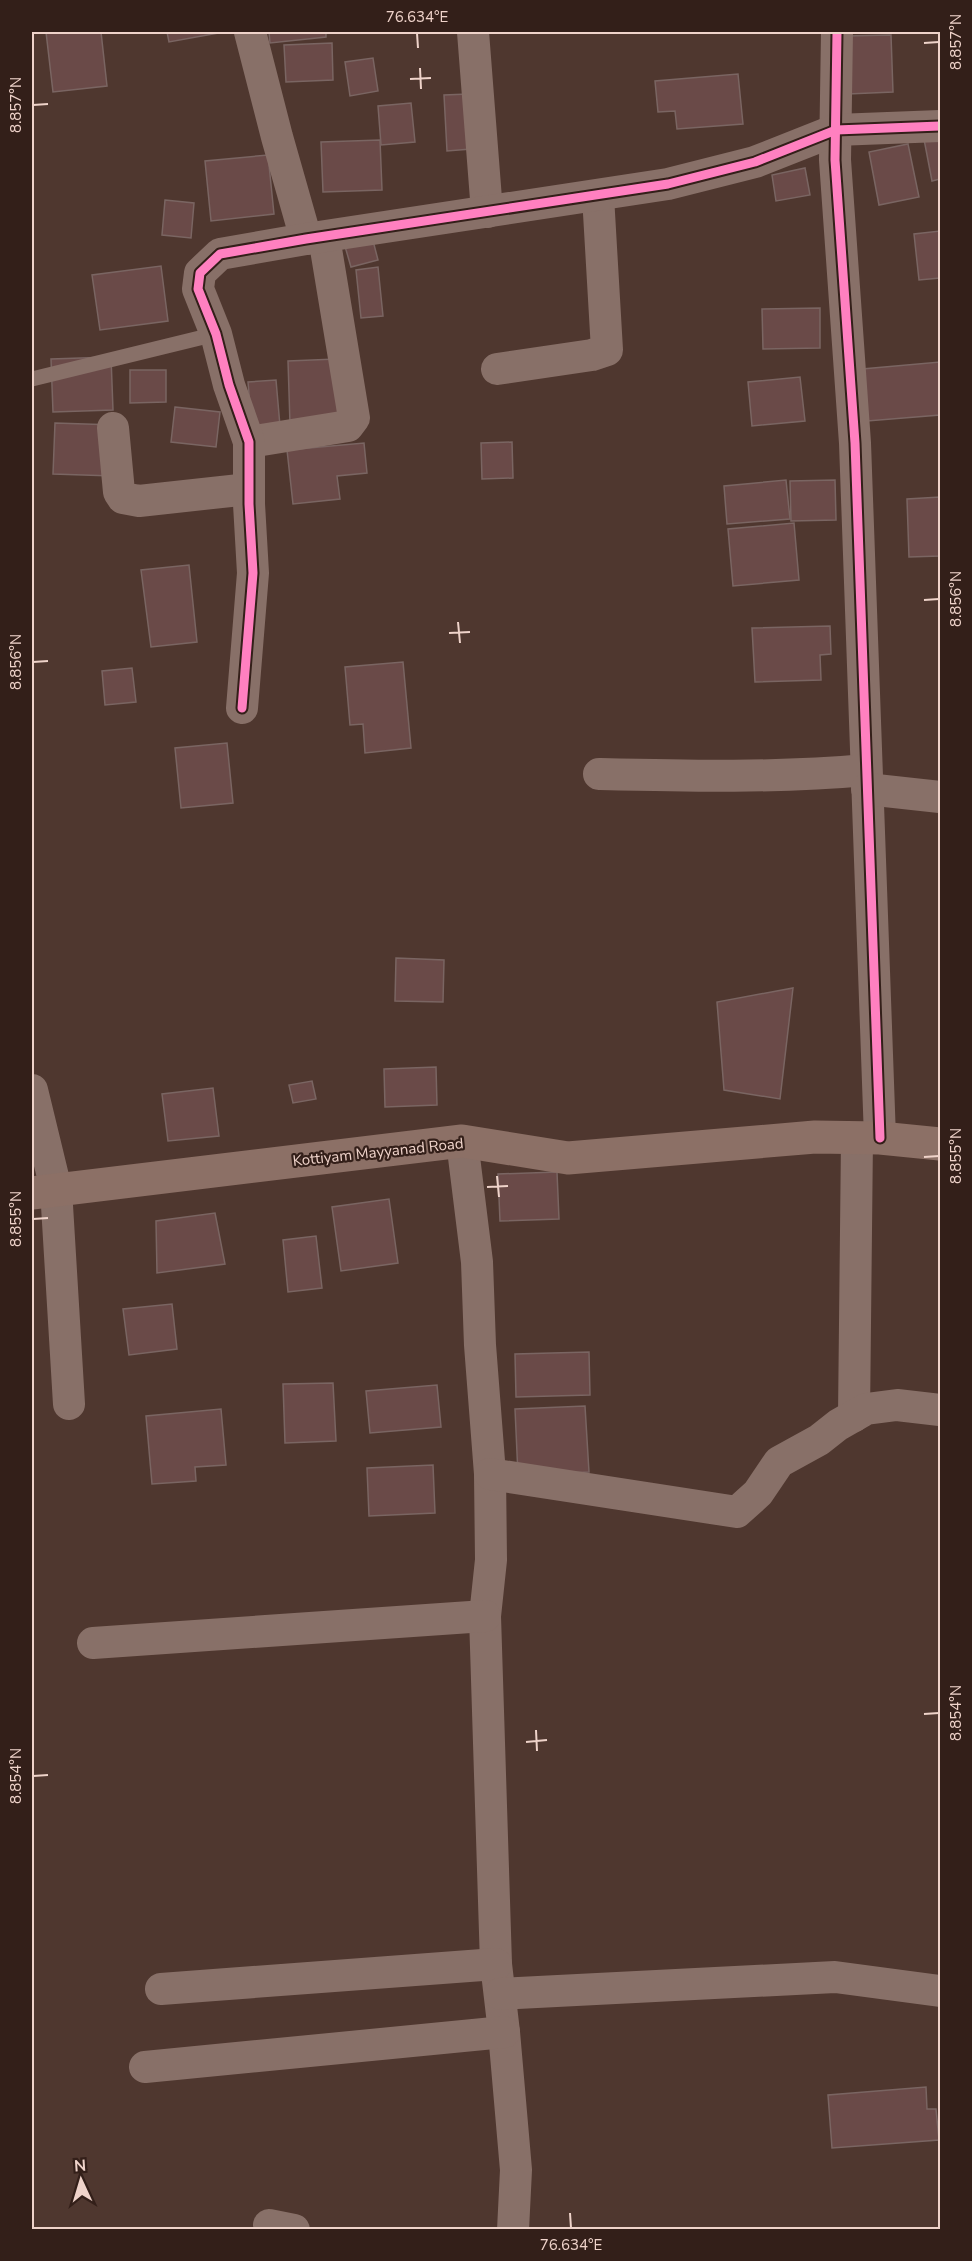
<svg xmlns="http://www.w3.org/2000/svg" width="972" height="2261" viewBox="0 0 972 2261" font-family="'Nunito Sans',sans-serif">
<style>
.building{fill:#6a4a48;stroke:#7a6562;stroke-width:1.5}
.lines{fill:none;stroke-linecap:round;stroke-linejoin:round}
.lane{stroke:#887068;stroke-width:15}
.street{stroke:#887068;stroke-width:32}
.secondary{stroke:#8c7066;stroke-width:33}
.cycleway-casing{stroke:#331f19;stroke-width:13}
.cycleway{stroke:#ff80c0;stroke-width:9}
.ticks{fill:none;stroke:#efd3ca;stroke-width:2}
.labels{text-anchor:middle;stroke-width:4.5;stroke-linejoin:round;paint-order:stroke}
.street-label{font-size:15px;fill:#efd3ca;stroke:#331f19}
.neatline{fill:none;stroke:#efd3ca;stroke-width:2}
.ticks-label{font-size:15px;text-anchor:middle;fill:#efd3ca}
</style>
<rect width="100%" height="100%" fill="#4f372f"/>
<g class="building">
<path d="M46,32h55l6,54 -54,6z"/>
<path d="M167,32h57l-55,10z"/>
<path d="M269,32h57v5l-56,6z"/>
<path d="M891,35l2,57 -45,2 -2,-58z"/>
<path d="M332,43l1,37 -47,2 -2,-37z"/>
<path d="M373,58l5,33 -28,5 -5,-34z"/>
<path d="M738,74l5,50 -66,5 -2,-18 -17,1 -3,-31z"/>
<path d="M468,94l3,55 -24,2 -3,-56z"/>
<path d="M411,103l4,39 -34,3 -3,-39z"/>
<path d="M940,131v48l-8,2 -9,-47z"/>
<path d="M380,140l2,50 -59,2 -2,-50z"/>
<path d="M908,144l11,53 -40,8 -10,-53z"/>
<path d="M268,155l6,59 -63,7 -6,-60z"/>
<path d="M805,168l5,27 -34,6 -4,-26z"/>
<path d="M165,200l29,3 -3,35 -29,-3z"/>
<path d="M370,229l8,31 -27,7 -9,-31z"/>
<path d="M940,231v47l-21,2 -5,-46z"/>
<path d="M161,266l7,55 -68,9 -8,-55z"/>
<path d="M378,267l5,49 -22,2 -5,-48z"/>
<path d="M820,308v40l-57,1 -1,-40z"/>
<path d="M111,357l2,53 -60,2 -2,-53z"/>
<path d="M336,359l2,64 -48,1 -2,-63z"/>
<path d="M940,362v53l-85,7 -4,-52z"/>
<path d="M130,370h36v32l-36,1z"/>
<path d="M800,377l5,44 -53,5 -4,-44z"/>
<path d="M276,380l4,46 -28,3 -4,-47z"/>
<path d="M175,407l45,5 -4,35 -45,-5z"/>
<path d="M55,423l60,2 -2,51 -60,-2z"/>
<path d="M512,442l1,36 -31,1 -1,-36z"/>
<path d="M364,443l3,30 -30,3 3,23 -47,5 -6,-54z"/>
<path d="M786,480l4,39 -63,5 -3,-38z"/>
<path d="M835,480l1,40 -45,1 -1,-40z"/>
<path d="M940,497v59l-31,1 -2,-58z"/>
<path d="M794,523l5,57 -66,6 -5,-57z"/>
<path d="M189,565l8,77 -46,5 -10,-77z"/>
<path d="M830,626l1,28 -11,1 1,25 -66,2 -3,-54z"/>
<path d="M403,662l8,86 -46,5 -2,-29 -13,1 -5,-58z"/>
<path d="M132,668l4,34 -31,3 -3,-34z"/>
<path d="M227,743l6,60 -52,5 -6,-60z"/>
<path d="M396,958l48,2 -1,42 -48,-1z"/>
<path d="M793,988l-13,111 -56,-9 -7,-88z"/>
<path d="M436,1067l1,38 -52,2 -1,-38z"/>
<path d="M312,1081l4,18 -23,4 -4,-18z"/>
<path d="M213,1088l6,48 -51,5 -6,-47z"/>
<path d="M557,1172l2,47 -59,2 -2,-47z"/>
<path d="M389,1199l9,64 -57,8 -9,-64z"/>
<path d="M215,1213l10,51 -68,9 -1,-52z"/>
<path d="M316,1236l6,52 -34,4 -5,-52z"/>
<path d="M172,1304l5,45 -48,6 -6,-46z"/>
<path d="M589,1352l1,43 -74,2 -1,-43z"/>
<path d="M333,1383l3,58 -51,2 -2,-59z"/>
<path d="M437,1385l4,42 -71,6 -4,-42z"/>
<path d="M585,1406l4,66 -71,3 -3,-66z"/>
<path d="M221,1409l5,56 -31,2 1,14 -44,3 -6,-68z"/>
<path d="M433,1465l2,48 -66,3 -2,-48z"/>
<path d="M926,2087l1,22h9l3,31 -107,8 -4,-53z"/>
</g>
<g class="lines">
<path class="lane" d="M32,379l184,-45"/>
<g class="street">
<path d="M250,32l27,105 29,102"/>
<path d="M473,32l14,180"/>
<path d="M837,32l-2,128 20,283 25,695"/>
<path d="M497,369l95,-14 15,-5 -9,-154"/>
<path d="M113,428l6,64 4,6 16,3 110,-12"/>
<path d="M249,442l99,-16 6,-8 -30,-181"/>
<path d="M242,708l11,-135 -4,-69v-62l-20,-57 -13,-51 -18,-45 2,-16 20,-19 86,-15 362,-55 87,-22 81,-32 104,-4"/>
<path d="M599,774c90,2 178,4 267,-4"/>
<path d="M867,789l73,8"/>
<path d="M32,1090l24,99 13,215"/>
<path d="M462,1141l15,121 3,83 10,129 1,86 -6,56 11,348 8,68 12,138 -3,60"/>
<path d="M854,1416l3,-278"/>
<path d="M490,1474l247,38 21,-19 21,-31 40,-22 19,-15 28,-16 31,-4 43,5"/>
<path d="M93,1643l392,-27"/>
<path d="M161,1989l335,-25"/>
<path d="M500,1994l335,-17 105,14"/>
<path d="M145,2067l359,-35"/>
<path d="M269,2225l25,5"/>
</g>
<path class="secondary" d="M32,1193l430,-52 106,17 247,-21 65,1 60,6"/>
<defs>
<g id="cycleway">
<path d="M837,32l-2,128 20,283 25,695"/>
<path d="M242,708l11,-135 -4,-69v-62l-20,-57 -13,-51 -18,-45 2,-16 20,-19 86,-15 362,-55 87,-22 81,-32 104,-4"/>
</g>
</defs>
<use href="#cycleway" class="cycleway-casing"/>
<use href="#cycleway" class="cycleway"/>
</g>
<path class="ticks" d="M417,33l1,15M924,43l15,-1M420,68l1,21M410,79l21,-1M33,105l15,-1M924,600l15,-1M458,622l2,21M449,633l21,-1M33,662l15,-1M924,1157l15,-1M497,1176l2,21M487,1187l21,-1M33,1219l15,-1M924,1714l15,-1M536,1730l1,21M526,1742l21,-2M33,1776l15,-1M570,2213l1,15"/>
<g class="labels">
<g class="street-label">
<text transform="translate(378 1152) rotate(-6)" y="5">Kottiyam Mayyanad Road</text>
</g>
</g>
<rect width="972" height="2261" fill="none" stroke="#331f19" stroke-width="66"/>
<g transform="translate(81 2180) rotate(356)" stroke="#331f19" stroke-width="4.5" paint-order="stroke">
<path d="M0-4.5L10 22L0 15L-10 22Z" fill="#efd3ca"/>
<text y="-9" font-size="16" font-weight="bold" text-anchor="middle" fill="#efd3ca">N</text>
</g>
<rect x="33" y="33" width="906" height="2195" class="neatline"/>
<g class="ticks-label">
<text x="417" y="22">76.634°E</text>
<text transform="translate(956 42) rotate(-90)" y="5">8.857°N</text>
<text transform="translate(16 105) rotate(-90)" y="5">8.857°N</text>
<text transform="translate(956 599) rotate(-90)" y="5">8.856°N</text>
<text transform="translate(16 662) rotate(-90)" y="5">8.856°N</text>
<text transform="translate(956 1156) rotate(-90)" y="5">8.855°N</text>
<text transform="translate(16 1219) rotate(-90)" y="5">8.855°N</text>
<text transform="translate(956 1713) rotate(-90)" y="5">8.854°N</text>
<text transform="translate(16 1776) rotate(-90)" y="5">8.854°N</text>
<text x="571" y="2250">76.634°E</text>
</g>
</svg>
